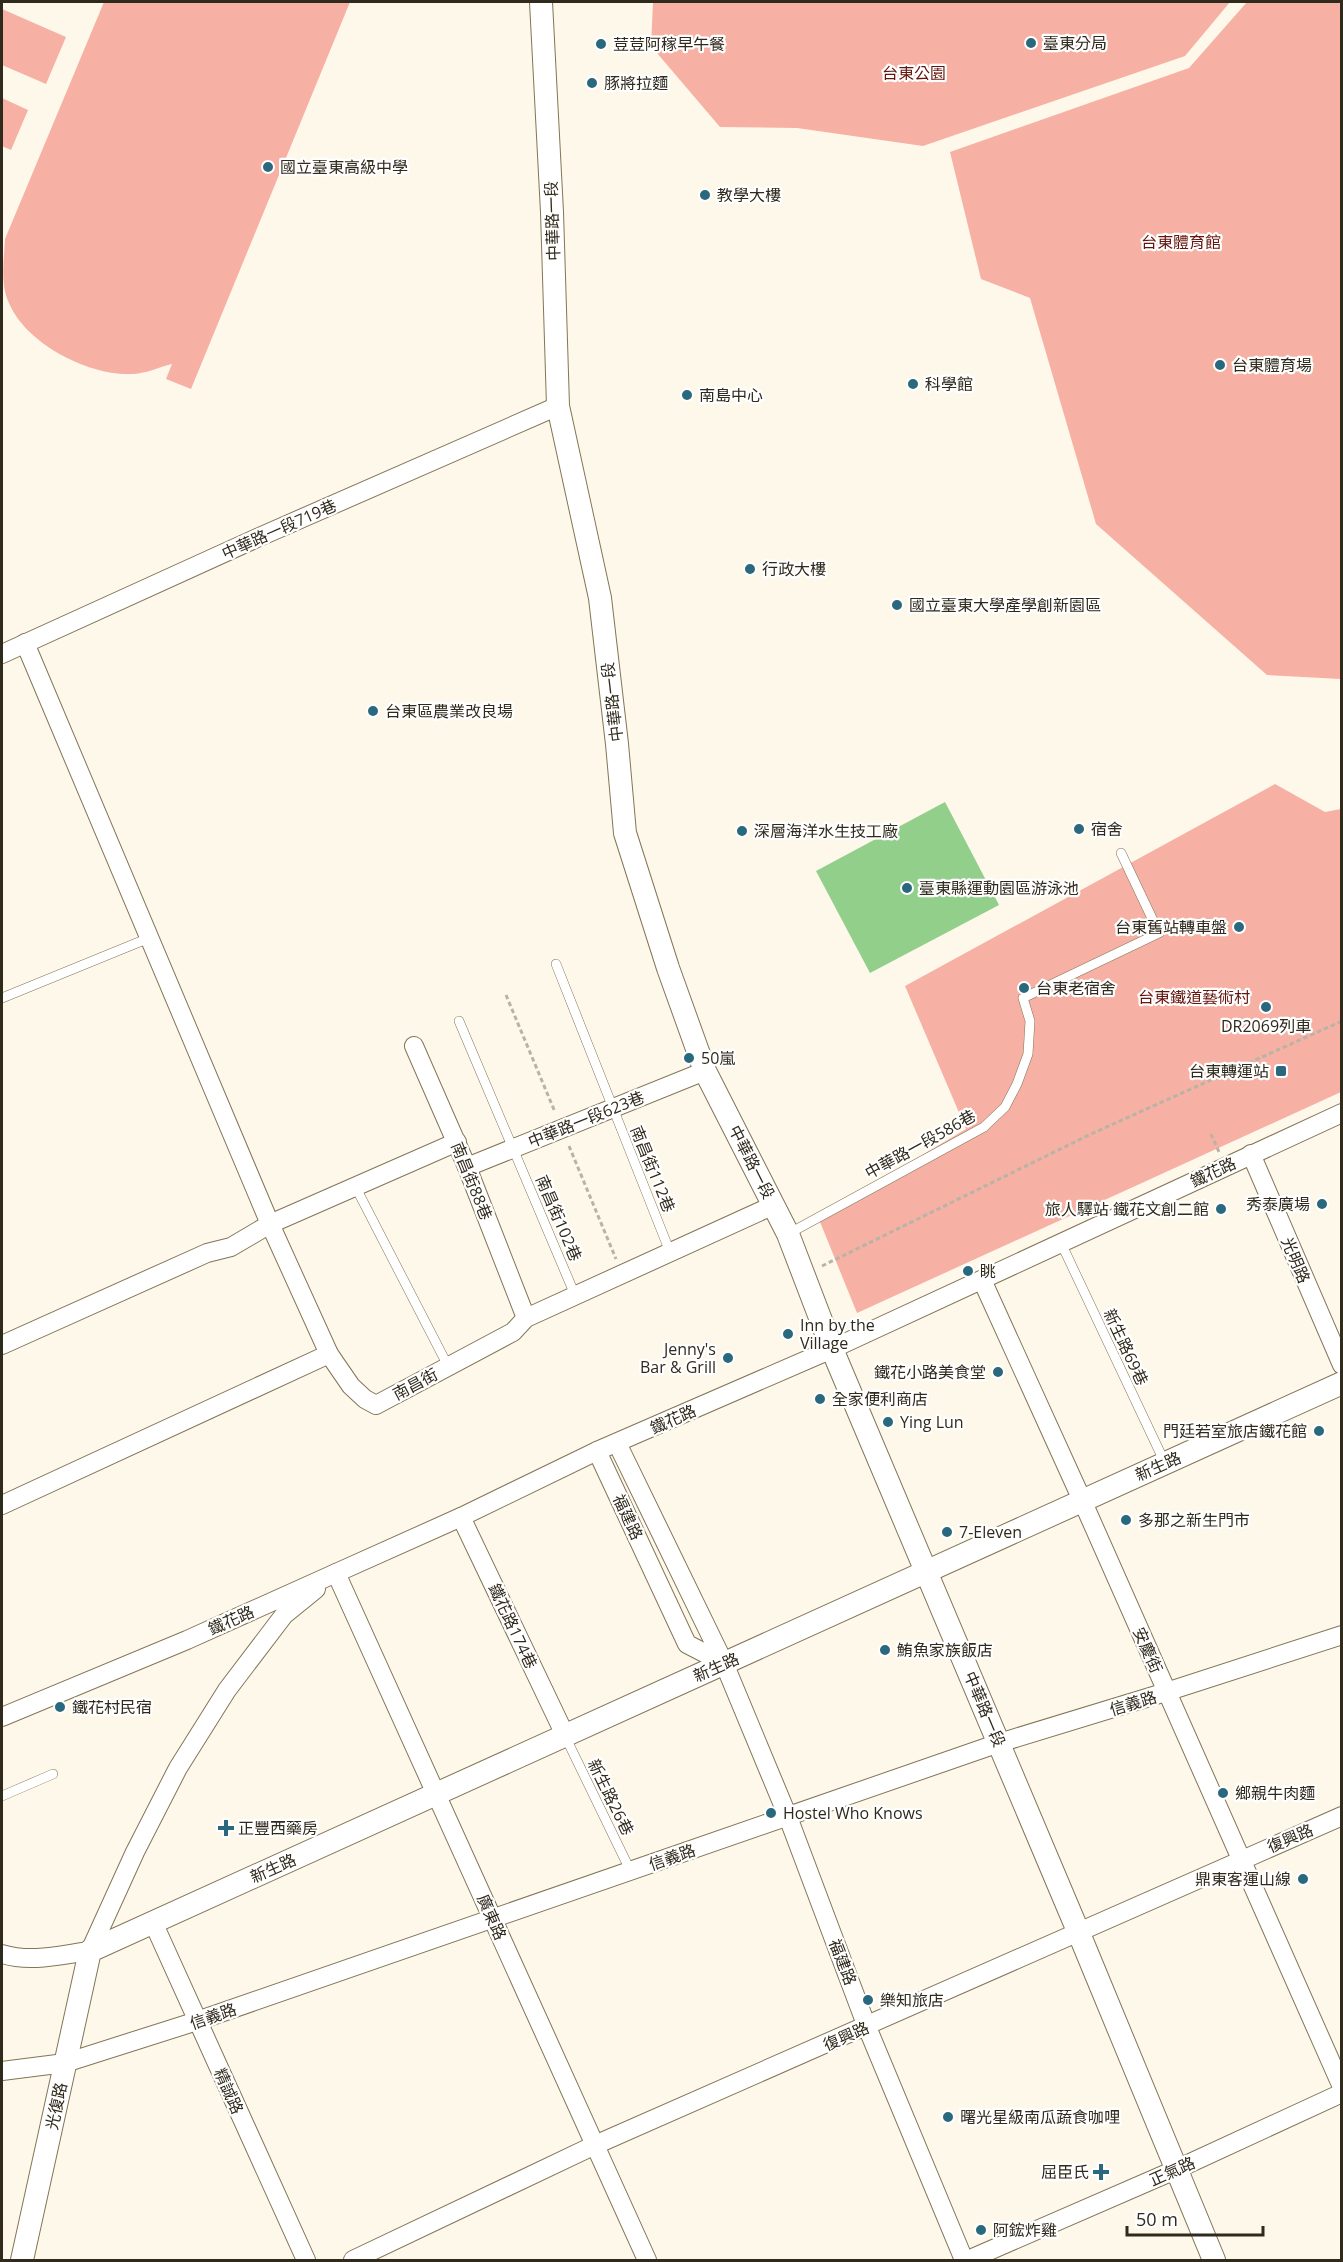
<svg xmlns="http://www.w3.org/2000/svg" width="1343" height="2262" viewBox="0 0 1343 2262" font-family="'Open Sans','Noto Sans TC',sans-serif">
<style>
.green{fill:#f7b0a4}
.water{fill:#92cf8b}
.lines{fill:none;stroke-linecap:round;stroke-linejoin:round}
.service-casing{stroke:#837556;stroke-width:10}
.minor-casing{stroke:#837556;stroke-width:20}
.tertiary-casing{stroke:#837556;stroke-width:24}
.path{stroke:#b9b3a6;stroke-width:3;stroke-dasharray:4.5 3;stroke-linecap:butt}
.service{stroke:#fff;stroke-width:9}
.minor{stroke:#fff;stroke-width:18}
.tertiary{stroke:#fff;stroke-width:22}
.poi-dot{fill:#2a687e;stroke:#fff;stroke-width:2}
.labels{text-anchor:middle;stroke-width:4.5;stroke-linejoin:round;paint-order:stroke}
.poi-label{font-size:16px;fill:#302a1d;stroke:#fff;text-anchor:start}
.park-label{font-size:16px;fill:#64150c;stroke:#fff}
.street-label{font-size:16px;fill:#302a1d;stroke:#fff}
</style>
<rect width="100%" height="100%" fill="#fef8ea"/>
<g class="green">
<path d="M104,2h246l-159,387 -25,-10 6,-15c-13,3 -27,10 -40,10 -43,2 -106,-30 -123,-71 -9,-18 -5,-44 -4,-64z"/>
<path d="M653,2h577l-45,54 -262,90 -126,-18 -77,-1 -69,-81z"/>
<path d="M1247,2h90l4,2v675l-74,-4 -171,-151 -66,-226 -49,-19 -31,-127 239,-84z"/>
<path d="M2,9l64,28 -20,47 -44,-19z"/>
<path d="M2,98l26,12 -17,40 -9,-4z"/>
<path d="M1275,784l50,28 16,-3v283l-484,221 -39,-96 148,-88 -61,-143z"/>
</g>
<path class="water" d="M945,802l54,103 -129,68 -54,-102z"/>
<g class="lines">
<defs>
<g id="service">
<path d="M556,964l114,288"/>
<path d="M2,998l147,-60"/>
<path d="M459,1021l116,274"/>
<path d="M355,1186l93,180"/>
<path d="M788,1234l196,-107 21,-20 12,-23 11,-30 2,-33 -7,-23 136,-65 -38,-80"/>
<path d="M1061,1243l104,220"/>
<path d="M565,1736l66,136"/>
<path d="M2,1796l51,-22"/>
</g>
<g id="minor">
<path d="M25,643l245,581 59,130 22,32 14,13 11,6 137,-73 13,-14 248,-113"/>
<path d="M2,654l255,-116 301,-132"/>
<path d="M414,1046l53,121 59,151"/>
<path d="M1251,1154l91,211"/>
<path d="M467,1167l238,-96"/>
<path d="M982,1280l100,220 260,587"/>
<path d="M2,1345l205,-92 24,-6 39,-23 187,-82"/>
<path d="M617,1443l107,220 64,154 79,210 97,233"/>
<path d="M597,1451l90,193 37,19"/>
<path d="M2,1505l327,-151"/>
<path d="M461,1517l104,218"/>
<path d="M336,1573l311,687"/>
<path d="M2,1717l185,-77 149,-67 125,-56 136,-66 235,-102 510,-236"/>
<path d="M153,1922l153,338"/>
<path d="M2,1954c29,9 58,1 88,-3l45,-99 43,-84 49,-78 57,-75 32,-26"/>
<path d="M2,2071l63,-8 132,-42 802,-278 167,-51 176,-57"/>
<path d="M353,2260l242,-115 747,-329"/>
<path d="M968,2260l207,-90 167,-77"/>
</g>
<g id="tertiary">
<path d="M541,2l11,210 6,194 42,192 17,146 8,89 43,135 37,103 83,163 44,115 246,582 136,329"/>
<path d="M22,2260l68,-309 1252,-568"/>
</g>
</defs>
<use href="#service" class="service-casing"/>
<use href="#minor" class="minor-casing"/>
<use href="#tertiary" class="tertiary-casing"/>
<g class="path">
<path d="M506,995l49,117"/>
<path d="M1211,1134l8,18"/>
<path d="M569,1146l47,113"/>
<path d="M822,1266l269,-132 251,-113"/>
</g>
<use href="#service" class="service"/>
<use href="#minor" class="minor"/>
<use href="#tertiary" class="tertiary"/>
</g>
<g class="poi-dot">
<circle cx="1031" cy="43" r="6"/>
<circle cx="601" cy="44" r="6"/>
<circle cx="592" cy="83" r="6"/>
<circle cx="268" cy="167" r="6"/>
<circle cx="705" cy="195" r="6"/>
<circle cx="1220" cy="365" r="6"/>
<circle cx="913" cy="384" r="6"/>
<circle cx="687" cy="395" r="6"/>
<circle cx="750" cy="569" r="6"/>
<circle cx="897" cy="605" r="6"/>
<circle cx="373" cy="711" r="6"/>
<circle cx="1079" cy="829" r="6"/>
<circle cx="742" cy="831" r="6"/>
<circle cx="907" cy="888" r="6"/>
<circle cx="1239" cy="927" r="6"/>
<circle cx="1024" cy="988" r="6"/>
<circle cx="1266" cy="1007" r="6"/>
<circle cx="689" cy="1058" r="6"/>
<rect x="1275" y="1065" width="12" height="12" rx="3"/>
<circle cx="1322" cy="1204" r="6"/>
<circle cx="1221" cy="1209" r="6"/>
<circle cx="968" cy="1271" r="6"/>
<circle cx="788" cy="1334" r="6"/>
<circle cx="728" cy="1358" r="6"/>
<circle cx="998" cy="1372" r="6"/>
<circle cx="820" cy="1399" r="6"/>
<circle cx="888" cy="1422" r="6"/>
<circle cx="1319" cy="1431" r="6"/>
<circle cx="1126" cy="1520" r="6"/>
<circle cx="947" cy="1532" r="6"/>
<circle cx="885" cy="1650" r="6"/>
<circle cx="60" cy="1707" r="6"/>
<circle cx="1223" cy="1793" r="6"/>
<circle cx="771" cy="1813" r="6"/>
<path d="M223 1819h6v6h6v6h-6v6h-6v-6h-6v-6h6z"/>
<circle cx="1303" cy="1879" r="6"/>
<circle cx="868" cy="2000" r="6"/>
<circle cx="948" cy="2117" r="6"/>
<path d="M1098 2163h6v6h6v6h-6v6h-6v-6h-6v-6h6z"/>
<circle cx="981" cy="2230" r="6"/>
</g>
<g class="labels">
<g class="poi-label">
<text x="1043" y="49">臺東分局</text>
<text x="613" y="50">荳荳阿稼早午餐</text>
<text x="604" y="89">豚將拉麵</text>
<text x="280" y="173">國立臺東高級中學</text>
<text x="717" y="201">教學大樓</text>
<text x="1232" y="371">台東體育場</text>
<text x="925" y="390">科學館</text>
<text x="699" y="401">南島中心</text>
<text x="762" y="575">行政大樓</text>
<text x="909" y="611">國立臺東大學產學創新園區</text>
<text x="385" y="717">台東區農業改良場</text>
<text x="1091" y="835">宿舍</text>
<text x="754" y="837">深層海洋水生技工廠</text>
<text x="919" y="894">臺東縣運動園區游泳池</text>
<text x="1227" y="933" text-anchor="end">台東舊站轉車盤</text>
<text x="1036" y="994">台東老宿舍</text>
<text x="1266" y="1032" text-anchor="middle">DR2069列車</text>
<text x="701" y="1064">50嵐</text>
<text x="1269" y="1077" text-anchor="end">台東轉運站</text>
<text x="1310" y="1210" text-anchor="end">秀泰廣場</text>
<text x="1209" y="1215" text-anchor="end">旅人驛站 鐵花文創二館</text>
<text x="980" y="1277">眺</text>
<text x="800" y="1331">Inn by the<tspan x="800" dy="18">Village</tspan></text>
<text x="716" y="1355" text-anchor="end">Jenny's<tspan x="716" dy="18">Bar &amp; Grill</tspan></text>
<text x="986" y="1378" text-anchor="end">鐵花小路美食堂</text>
<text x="832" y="1405">全家便利商店</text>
<text x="900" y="1428">Ying Lun</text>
<text x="1307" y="1437" text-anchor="end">門廷若室旅店鐵花館</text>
<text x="1138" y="1526">多那之新生門市</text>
<text x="959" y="1538">7-Eleven</text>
<text x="897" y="1656">鮪魚家族飯店</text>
<text x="72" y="1713">鐵花村民宿</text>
<text x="1235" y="1799">鄉親牛肉麵</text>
<text x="783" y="1819">Hostel Who Knows</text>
<text x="238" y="1834">正豐西藥房</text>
<text x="1291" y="1885" text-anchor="end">鼎東客運山線</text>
<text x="880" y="2006">樂知旅店</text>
<text x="960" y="2123">曙光星級南瓜蔬食咖哩</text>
<text x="1089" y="2178" text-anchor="end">屈臣氏</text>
<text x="993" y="2236">阿鋐炸雞</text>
</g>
<g class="park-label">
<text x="914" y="79">台東公園</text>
<text x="1181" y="248">台東體育館</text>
<text x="1194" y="1003">台東鐵道藝術村</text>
</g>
<g class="street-label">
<text transform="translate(552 221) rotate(-92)" y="6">中華路一段</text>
<text transform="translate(279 529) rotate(-24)" y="6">中華路一段719巷</text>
<text transform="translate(612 702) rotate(-97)" y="6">中華路一段</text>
<text transform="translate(586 1119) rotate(-22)" y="6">中華路一段623巷</text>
<text transform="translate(920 1144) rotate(-29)" y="6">中華路一段586巷</text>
<text transform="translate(752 1162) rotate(63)" y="6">中華路一段</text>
<text transform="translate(653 1169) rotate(68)" y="6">南昌街112巷</text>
<text transform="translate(1213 1172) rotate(-25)" y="6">鐵花路</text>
<text transform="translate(472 1181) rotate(68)" y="6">南昌街88巷</text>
<text transform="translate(559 1218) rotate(67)" y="6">南昌街102巷</text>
<text transform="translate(1296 1260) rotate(67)" y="6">光明路</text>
<text transform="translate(1126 1347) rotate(65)" y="6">新生路69巷</text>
<text transform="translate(415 1384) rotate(-28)" y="6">南昌街</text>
<text transform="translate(673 1419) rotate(-24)" y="6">鐵花路</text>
<text transform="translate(1158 1466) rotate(-24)" y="6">新生路</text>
<text transform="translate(628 1517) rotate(65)" y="6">福建路</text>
<text transform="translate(231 1620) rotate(-24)" y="6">鐵花路</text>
<text transform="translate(513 1626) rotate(65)" y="6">鐵花路174巷</text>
<text transform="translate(1148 1650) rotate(66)" y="6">安慶街</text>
<text transform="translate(716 1667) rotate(-24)" y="6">新生路</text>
<text transform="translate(1133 1703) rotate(-17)" y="6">信義路</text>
<text transform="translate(985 1709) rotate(67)" y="6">中華路一段</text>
<text transform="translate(611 1797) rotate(64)" y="6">新生路26巷</text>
<text transform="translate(1290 1838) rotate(-23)" y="6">復興路</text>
<text transform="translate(672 1857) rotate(-19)" y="6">信義路</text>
<text transform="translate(273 1868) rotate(-24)" y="6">新生路</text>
<text transform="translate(492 1917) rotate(66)" y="6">廣東路</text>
<text transform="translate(843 1962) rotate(69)" y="6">福建路</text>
<text transform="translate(213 2016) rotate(-19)" y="6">信義路</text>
<text transform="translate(846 2036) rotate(-24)" y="6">復興路</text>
<text transform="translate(229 2091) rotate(66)" y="6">精誠路</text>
<text transform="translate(56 2106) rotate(-78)" y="6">光復路</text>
<text transform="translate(1172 2171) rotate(-24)" y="6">正氣路</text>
</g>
</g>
<rect width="1343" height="2262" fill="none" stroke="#302a1d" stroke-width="6"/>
<path d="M1127 2226v9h136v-9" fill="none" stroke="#302a1d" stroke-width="3"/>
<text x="1136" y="2226" font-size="18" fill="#302a1d" stroke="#ffffff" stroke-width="4.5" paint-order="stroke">50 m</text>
</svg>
